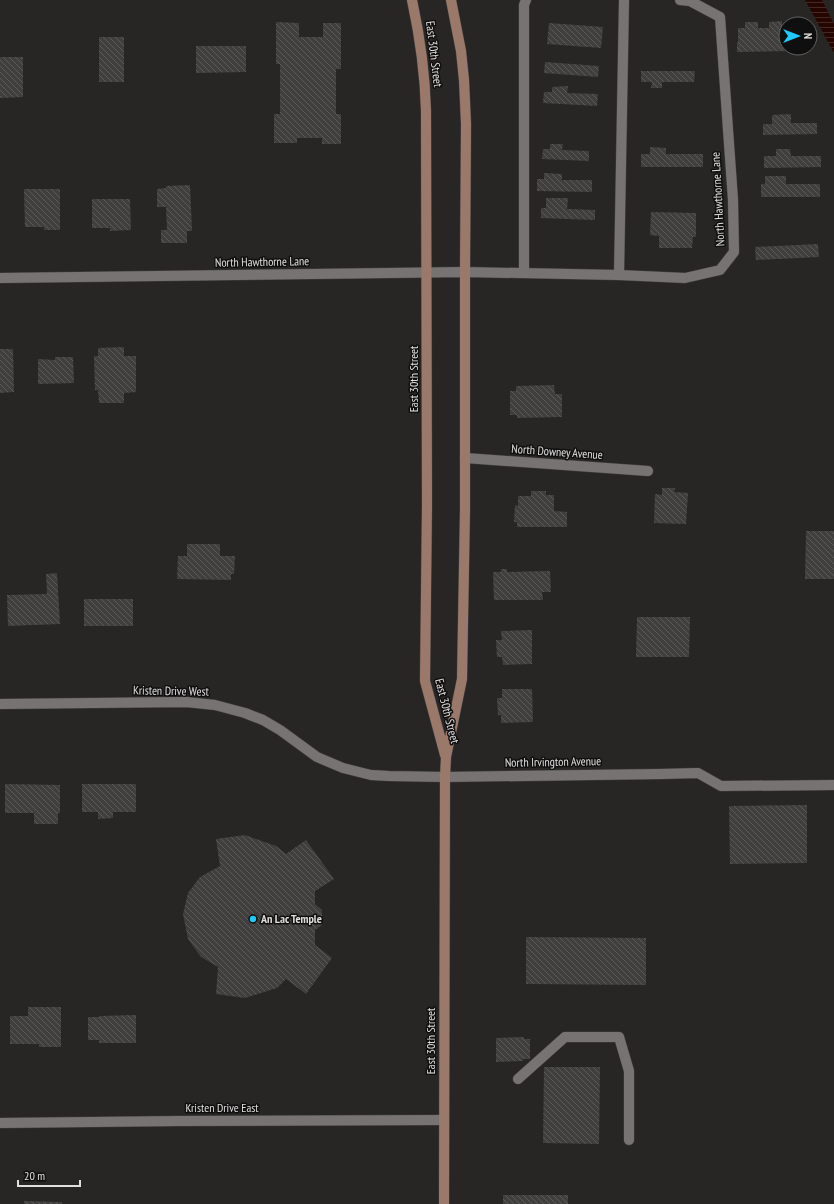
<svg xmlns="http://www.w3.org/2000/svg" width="834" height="1204" viewBox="0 0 834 1204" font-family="'PT Sans Narrow',sans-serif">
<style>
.water{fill:url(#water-rules)}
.building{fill:url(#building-back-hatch)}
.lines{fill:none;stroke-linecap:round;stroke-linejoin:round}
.service-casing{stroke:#434140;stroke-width:11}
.minor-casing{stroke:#434140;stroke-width:11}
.secondary-casing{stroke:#434140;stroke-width:11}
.service{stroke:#767372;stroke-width:10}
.minor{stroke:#767372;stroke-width:10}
.secondary{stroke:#9b796a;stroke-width:10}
.poi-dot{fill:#1ec9fd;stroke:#100f0f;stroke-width:1.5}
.labels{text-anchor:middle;stroke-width:3;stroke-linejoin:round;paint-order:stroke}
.street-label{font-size:12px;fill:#e0dfde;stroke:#100f0f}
.poi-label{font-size:12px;font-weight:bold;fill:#e0dfde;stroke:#100f0f;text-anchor:start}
</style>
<defs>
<pattern id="water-rules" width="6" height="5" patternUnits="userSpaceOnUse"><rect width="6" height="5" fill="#250500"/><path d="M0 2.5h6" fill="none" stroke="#442925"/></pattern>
<pattern id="building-back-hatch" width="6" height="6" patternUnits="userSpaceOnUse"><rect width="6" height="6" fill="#413f3d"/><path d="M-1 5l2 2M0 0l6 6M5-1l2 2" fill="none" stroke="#5c5a59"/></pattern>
</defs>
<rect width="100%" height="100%" fill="#282625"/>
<path class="water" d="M805,0h17l12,24v29z"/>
<g class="building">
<path d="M782,21v8h4v19h6v3l-55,1v-10h1v-14h7v-6h13v6h11v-6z"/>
<path d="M276,22l23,1v14h24v-14h18v46h-5v45h5v30h-19v-6h-25v5h-23v-29h6v-50h-4z"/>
<path d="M549,23l54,4 -2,21 -54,-4z"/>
<rect x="99" y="37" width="25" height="45"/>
<path d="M196,46h50v26l-50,1z"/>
<path d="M0,57h23v40l-23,1z"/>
<path d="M545,62l54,4 -1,11 -54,-4z"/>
<path d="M641,71h54l-1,11h-32v6h-11l1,-6h-11z"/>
<path d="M568,86l-1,7 31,1 -1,12 -54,-3 1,-11h8v-5z"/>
<path d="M791,114v9h26v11l-54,1v-11h9v-9z"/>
<path d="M550,144h13l-1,6 27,1v10l-47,-2 1,-10h7z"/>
<path d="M650,147l16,1v6h37v13h-62v-13h9z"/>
<path d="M776,149h14l1,7h30v11l-57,1v-12h12z"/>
<path d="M544,173l18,1v6h30v12l-55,-1v-12h7z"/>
<path d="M765,176h21v8h34v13h-59v-13h4z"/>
<path d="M190,185l2,46h-5v12h-26v-13h6l-1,-23h-9v-18l9,-1v-2z"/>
<path d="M24,189h36v41h-16v-3h-19z"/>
<path d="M546,198h22l-1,11 28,1v10l-54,-2v-10h5z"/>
<path d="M92,199h38l1,31 -21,1v-3h-18z"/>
<path d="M651,212l45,1v24h-3l-1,11h-33v-12l-9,-1z"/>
<path d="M818,244l1,13 -63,3 -1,-13z"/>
<path d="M124,347v9h12v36l-12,1v10h-25l-1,-13h-3l-1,-34h4v-8z"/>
<path d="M0,349h13l1,43 -14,1z"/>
<path d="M55,357h18l1,26 -36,1v-25l17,1z"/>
<path d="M554,385l1,9h7v23l-45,1v-3h-7v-24h6v-5z"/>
<path d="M662,488h13l-1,4 14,1 -2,31 -32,-1 1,-29 7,1z"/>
<path d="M531,491h15v4h8v16l13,1v15h-50v-5h-3l1,-17 3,1v-10h13z"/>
<path d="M806,531h28v48h-29z"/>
<path d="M187,544h33v12h15l-1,18h-3v6l-54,-1 1,-23h9z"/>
<path d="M501,569h6v3l43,-1 1,21h-9l1,8h-49l-1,-28h8z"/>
<path d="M57,573l3,51 -52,2 -1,-31 40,-1 -1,-20z"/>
<rect x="84" y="599" width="49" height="27"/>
<path d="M637,617h53l-1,40h-53z"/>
<path d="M532,630v34l-29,1 -1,-8h-5l-1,-17h6l-1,-9z"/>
<path d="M502,689h30l1,33 -32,1v-8h-3l-1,-17h5z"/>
<path d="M5,784l55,1v28h-2v11h-24v-11h-29z"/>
<path d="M82,784h54v28h-23v6l-15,1v-7h-16z"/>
<path d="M807,805v58l-77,1 -1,-58z"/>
<path d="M245,835l31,11 10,8 20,-14 28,39 -19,12v13l7,6v15l-7,5v15l17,13 -26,36 -20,-15 -9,9 -32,10 -29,-4 2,-27 -17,-10 -13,-18 -5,-25 5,-21 12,-16 20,-11 -4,-27z"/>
<path d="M526,937l120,1v47l-120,-1z"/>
<path d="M28,1007h33v40h-22v-3h-29v-28h18z"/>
<path d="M136,1015v28h-37v-3h-11v-23h11v-1z"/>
<path d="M524,1037v2h6v20h-7v2l-27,1v-24z"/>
<path d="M544,1067h56l-1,77 -56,-1z"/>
<rect x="503" y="1195" width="65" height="9"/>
<path d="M24,1201l38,1v2h-38z"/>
</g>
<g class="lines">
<defs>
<g id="service">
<path d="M619,275l5,-275"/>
<path d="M661,774l37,-1 23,13 113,-1"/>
<path d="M518,1079l47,-42h54l10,34v69"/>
</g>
<g id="minor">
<path d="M524,273v-268l2,-5"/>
<path d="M0,278l465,-6 154,3 66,3 35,-8 14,-18 -1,-52 -13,-183 -30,-16 -10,-1"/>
<path d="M465,458l183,13"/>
<path d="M0,704l186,-2 29,3 30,8 18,7 17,10 37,27 26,11 28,7 18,1 56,1 216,-3"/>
<path d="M0,1123l181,-2 263,-1"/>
</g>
<g id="secondary">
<path d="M412,0c8,37 13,73 14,111l1,394 -2,176 20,74"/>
<path d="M444,1204l1,-427 1,-20 16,-78 3,-169v-238l1,-148 -2,-44 -3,-29 -10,-51"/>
</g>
</defs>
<use href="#service" class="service-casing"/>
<use href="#minor" class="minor-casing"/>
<use href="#secondary" class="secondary-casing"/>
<use href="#service" class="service"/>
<use href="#minor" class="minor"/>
<use href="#secondary" class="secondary"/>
</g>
<circle class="poi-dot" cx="253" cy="919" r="4"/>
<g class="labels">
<g class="street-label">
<text transform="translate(434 54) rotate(83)" y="4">East 30th Street</text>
<text transform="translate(718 199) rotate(-93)" y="4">North Hawthorne Lane</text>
<text transform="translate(262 262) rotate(-1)" y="4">North Hawthorne Lane</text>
<text transform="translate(414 379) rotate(-90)" y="4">East 30th Street</text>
<text transform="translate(557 452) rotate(4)" y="4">North Downey Avenue</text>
<text transform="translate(171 691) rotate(1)" y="4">Kristen Drive West</text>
<text transform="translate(447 711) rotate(76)" y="4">East 30th Street</text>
<text transform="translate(553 762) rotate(-1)" y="4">North Irvington Avenue</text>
<text transform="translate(431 1041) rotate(-90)" y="4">East 30th Street</text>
<text x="222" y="1112">Kristen Drive East</text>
</g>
<g class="poi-label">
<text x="261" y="923">An Lac Temple</text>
</g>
</g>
<g transform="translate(798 36) rotate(90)"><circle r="19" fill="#100f0f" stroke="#636262"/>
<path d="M0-3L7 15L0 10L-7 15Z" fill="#1ec9fd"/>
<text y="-6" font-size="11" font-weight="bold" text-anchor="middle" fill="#e0dfde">N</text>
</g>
<path d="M18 1180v6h62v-6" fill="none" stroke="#e0dfde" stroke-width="2"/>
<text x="24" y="1180" font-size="12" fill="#e0dfde" stroke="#100f0f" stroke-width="3" paint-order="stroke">20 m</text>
</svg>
